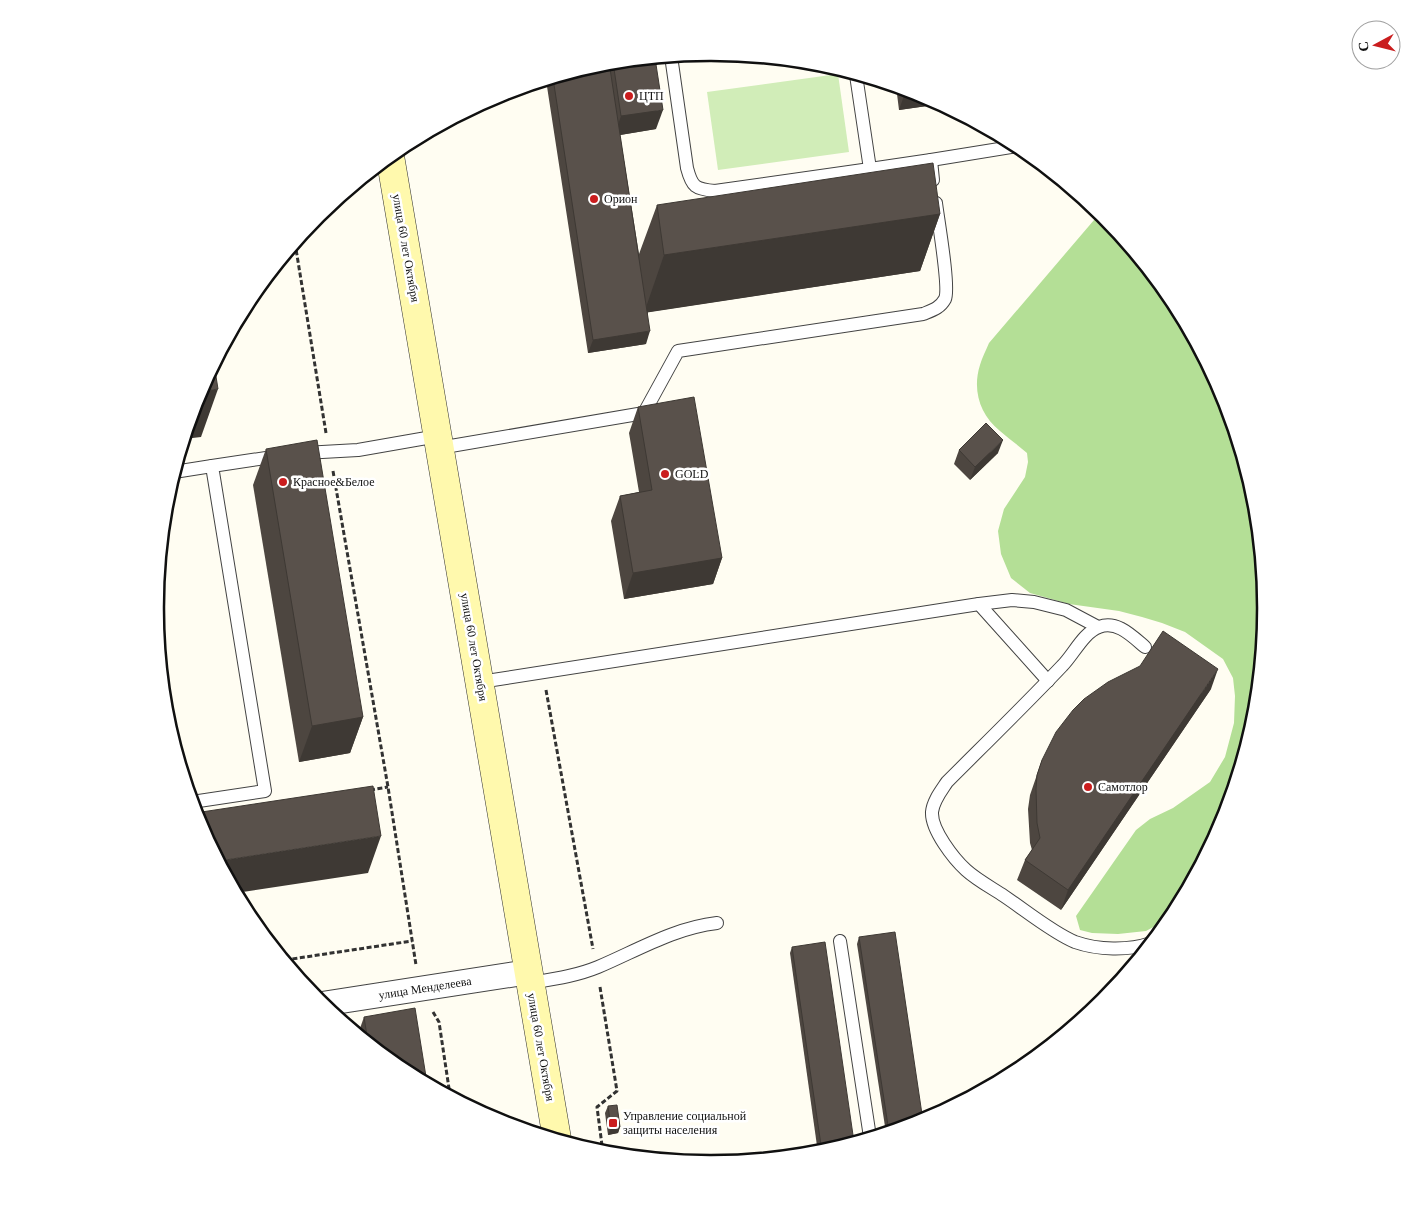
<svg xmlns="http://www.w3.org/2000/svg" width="1421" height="1216" viewBox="0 0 1421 1216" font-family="'Times New Roman',serif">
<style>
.green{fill:#d1edb8}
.forest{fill:#b4df96}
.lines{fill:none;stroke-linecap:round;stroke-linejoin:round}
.lane-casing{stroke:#434343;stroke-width:14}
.street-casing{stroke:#434343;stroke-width:26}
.secondary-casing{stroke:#323232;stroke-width:29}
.path{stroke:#323232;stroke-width:3;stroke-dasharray:5 2.5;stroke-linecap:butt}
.lane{stroke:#fff;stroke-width:12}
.street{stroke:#fff;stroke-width:24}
.secondary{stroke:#fff9ad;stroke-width:28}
.wall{fill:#4d4640}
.shaded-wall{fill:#3e3934}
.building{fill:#59514b;stroke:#3e3934}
.poi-dot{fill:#ca1d1e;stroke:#fff;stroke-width:2}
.labels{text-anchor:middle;stroke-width:5;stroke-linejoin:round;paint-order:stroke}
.poi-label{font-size:12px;fill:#101010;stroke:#fff;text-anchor:start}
.street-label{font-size:12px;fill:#101010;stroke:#fff}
.rim{fill:none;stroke:#101010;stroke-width:2.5}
</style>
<rect width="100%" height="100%" fill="#fffdf2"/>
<path class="green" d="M838,74l11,78 -131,18 -11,-78z"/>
<path class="forest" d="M1100,213l73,87 51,96 31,104 11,108 -11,109 -31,104 -52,96 -26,14 -28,3 -26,-1 -12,-3 -4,-14 60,-86 14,-11 23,-11 37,-26 15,-25 9,-34 1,-27 -2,-18 -10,-19 -38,-27 -23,-9 -20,-6 -23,-6 -50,-7 -39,-11 -19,-15 -10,-24 -3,-23 6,-22 21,-32 3,-15 -1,-9c-9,-8 -18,-14 -27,-22 -20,-16 -28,-41 -20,-66 2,-7 6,-15 9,-22z"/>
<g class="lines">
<defs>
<g id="lane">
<path d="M671,56l16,112c5,19 8,21 28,23l155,-22 -14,-94"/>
<path d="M931,160l87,-14"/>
<path d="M870,169l61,-9 2,20"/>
<path d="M439,448l205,-35 34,-62 245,-37c10,-4 17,-6 22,-15 5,-11 -7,-80 -9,-96"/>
<path d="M304,453l54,-3 80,-14"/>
<path d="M174,472l38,-6"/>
<path d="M979,604l33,-4 22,2 32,8 32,17"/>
<path d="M1145,647c-13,-11 -28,-27 -46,-20 -16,6 -25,27 -37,39 -37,39 -76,77 -115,116 -6,9 -14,19 -15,30 -1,18 22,47 34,58 11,10 26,18 38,26 21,14 49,37 71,46 23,8 53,9 76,1"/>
<path d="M480,682l499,-78 69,77"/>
<path d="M192,802l73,-11 -53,-325 67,-10"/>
<path d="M840,941l30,196"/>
<path d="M530,983c24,-4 46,-7 68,-16 40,-17 76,-39 119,-44"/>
</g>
<path id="street" d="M322,1004l207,-32"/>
<path id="secondary" d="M390,156l167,983"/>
</defs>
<use href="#lane" class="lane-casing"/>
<use href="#street" class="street-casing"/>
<use href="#secondary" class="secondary-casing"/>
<g class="path">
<path d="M295,243l31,190"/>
<path d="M333,471l55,316 28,178"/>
<path d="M546,690l47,259"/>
<path d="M370,790l18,-3"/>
<path d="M285,960l127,-19"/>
<path d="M600,987l17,104 -20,16 6,46"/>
<path d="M433,1012l6,10 11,73"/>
</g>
<use href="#lane" class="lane"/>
<use href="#street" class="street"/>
<use href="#secondary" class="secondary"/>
</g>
<g class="wall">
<path d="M655,58l1,71 -36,6 19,119 18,-49 283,9 -20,57 -272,41 -2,32 -58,9 -42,-273 56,-17z"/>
<path d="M896,86l27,9 18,9 -42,6z"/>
<path d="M638,407l84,151 -9,26 -89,15 -13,-78 9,-25 19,-4 -10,-59z"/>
<path d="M266,449l97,268 -13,36 -51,9 -46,-277z"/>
<path d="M959,450l39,3 -28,27 -16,-16z"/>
<path d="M1211,689l-150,221 -44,-30 8,-20 7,-10 -2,-7 -2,-34 2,-14 12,-35z"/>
<path d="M859,937l64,184 -37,12 -29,-189z"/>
<path d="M792,947l62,195 -36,11 -28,-200z"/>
<path d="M364,1017l38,53 -44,-36z"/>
<path d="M608,1106l12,21 -2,6 -10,2 -3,-22z"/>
</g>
<g class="shaded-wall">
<path d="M906,90l17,5 18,9 -42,6z"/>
<path d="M663,110l-7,19 -42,7 7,-20z"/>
<path d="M940,214l-20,57 -276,42 20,-58z"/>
<path d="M650,331l-4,13 -58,9 5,-13z"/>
<path d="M218,389l-17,48 -17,2 13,-44 2,-3z"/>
<path d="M1003,440l-5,13 -28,27 5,-13z"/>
<path d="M722,558l-9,26 -89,15 9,-26z"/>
<path d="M1218,669l-7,20 -150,221 7,-20z"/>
<path d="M363,717l-13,36 -51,9 13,-36z"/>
<path d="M381,836l-13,37 -132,20 -17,-32z"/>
<path d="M620,1127l-2,6 -10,2 3,-7z"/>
</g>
<g class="building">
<path d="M655,58l8,52 -42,6 -8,-54z"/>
<path d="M609,62l41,269 -57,9 -40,-262 49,-15z"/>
<path d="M933,163l7,51 -276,41 -7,-50z"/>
<path d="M214,364l4,25 -19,3z"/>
<path d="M694,397l28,161 -89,15 -13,-77 32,-6 -14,-83z"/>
<path d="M986,423l17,17 -28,27 -16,-17z"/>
<path d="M317,440l46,277 -51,9 -46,-277z"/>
<path d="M1163,631l55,38 -150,221 -43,-30 15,-22 -3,-15 -1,-34 1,-14 5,-15 14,-28 17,-22 11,-11 24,-17 32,-16z"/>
<path d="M373,786l8,50 -162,25 -22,-41 -2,-7z"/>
<path d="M895,932l28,189 -34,11 -30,-195z"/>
<path d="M825,942l29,200 -32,10 -30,-205z"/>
<path d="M415,1008l12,75 -25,-13 -34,-28 -4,-25z"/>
<path d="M617,1105l3,22 -9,1 -3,-22z"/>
</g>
<g class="poi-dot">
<circle cx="629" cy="96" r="5"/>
<circle cx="594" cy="199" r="5"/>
<circle cx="665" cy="474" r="5"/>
<circle cx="283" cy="482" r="5"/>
<circle cx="1088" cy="787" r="5"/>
<rect x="608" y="1118" width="10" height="10" rx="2.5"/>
</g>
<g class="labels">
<g class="poi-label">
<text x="639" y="100">ЦТП</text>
<text x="604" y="203">Орион</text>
<text x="675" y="478">GOLD</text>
<text x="293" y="486">Красное&amp;Белое</text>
<text x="1098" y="791">Самотлор</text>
<text x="623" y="1120">Управление социальной<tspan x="623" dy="14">защиты населения</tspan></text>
</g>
<g class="street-label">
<text transform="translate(406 248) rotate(80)" y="4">улица 60 лет Октября</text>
<text transform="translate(474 647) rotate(80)" y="4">улица 60 лет Октября</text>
<text transform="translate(425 988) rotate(-9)" y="4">улица Менделеева</text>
<text transform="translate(541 1047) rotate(80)" y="4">улица 60 лет Октября</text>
</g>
</g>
<path d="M0 0H1421V1216H0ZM710 61H711A546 546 0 0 1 1257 607V609A546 546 0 0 1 711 1155H710A546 546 0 0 1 164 609V607A546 546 0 0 1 710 61Z" fill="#fff" fill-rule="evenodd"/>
<path class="rim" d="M710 61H711A546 546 0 0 1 1257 607V609A546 546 0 0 1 711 1155H710A546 546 0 0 1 164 609V607A546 546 0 0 1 710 61Z"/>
<g transform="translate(1376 45) rotate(263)"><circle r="24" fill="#ffffff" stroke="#9f9f9f"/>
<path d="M0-4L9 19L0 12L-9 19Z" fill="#ca1d1e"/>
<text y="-8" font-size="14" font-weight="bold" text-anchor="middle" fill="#101010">С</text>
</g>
</svg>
